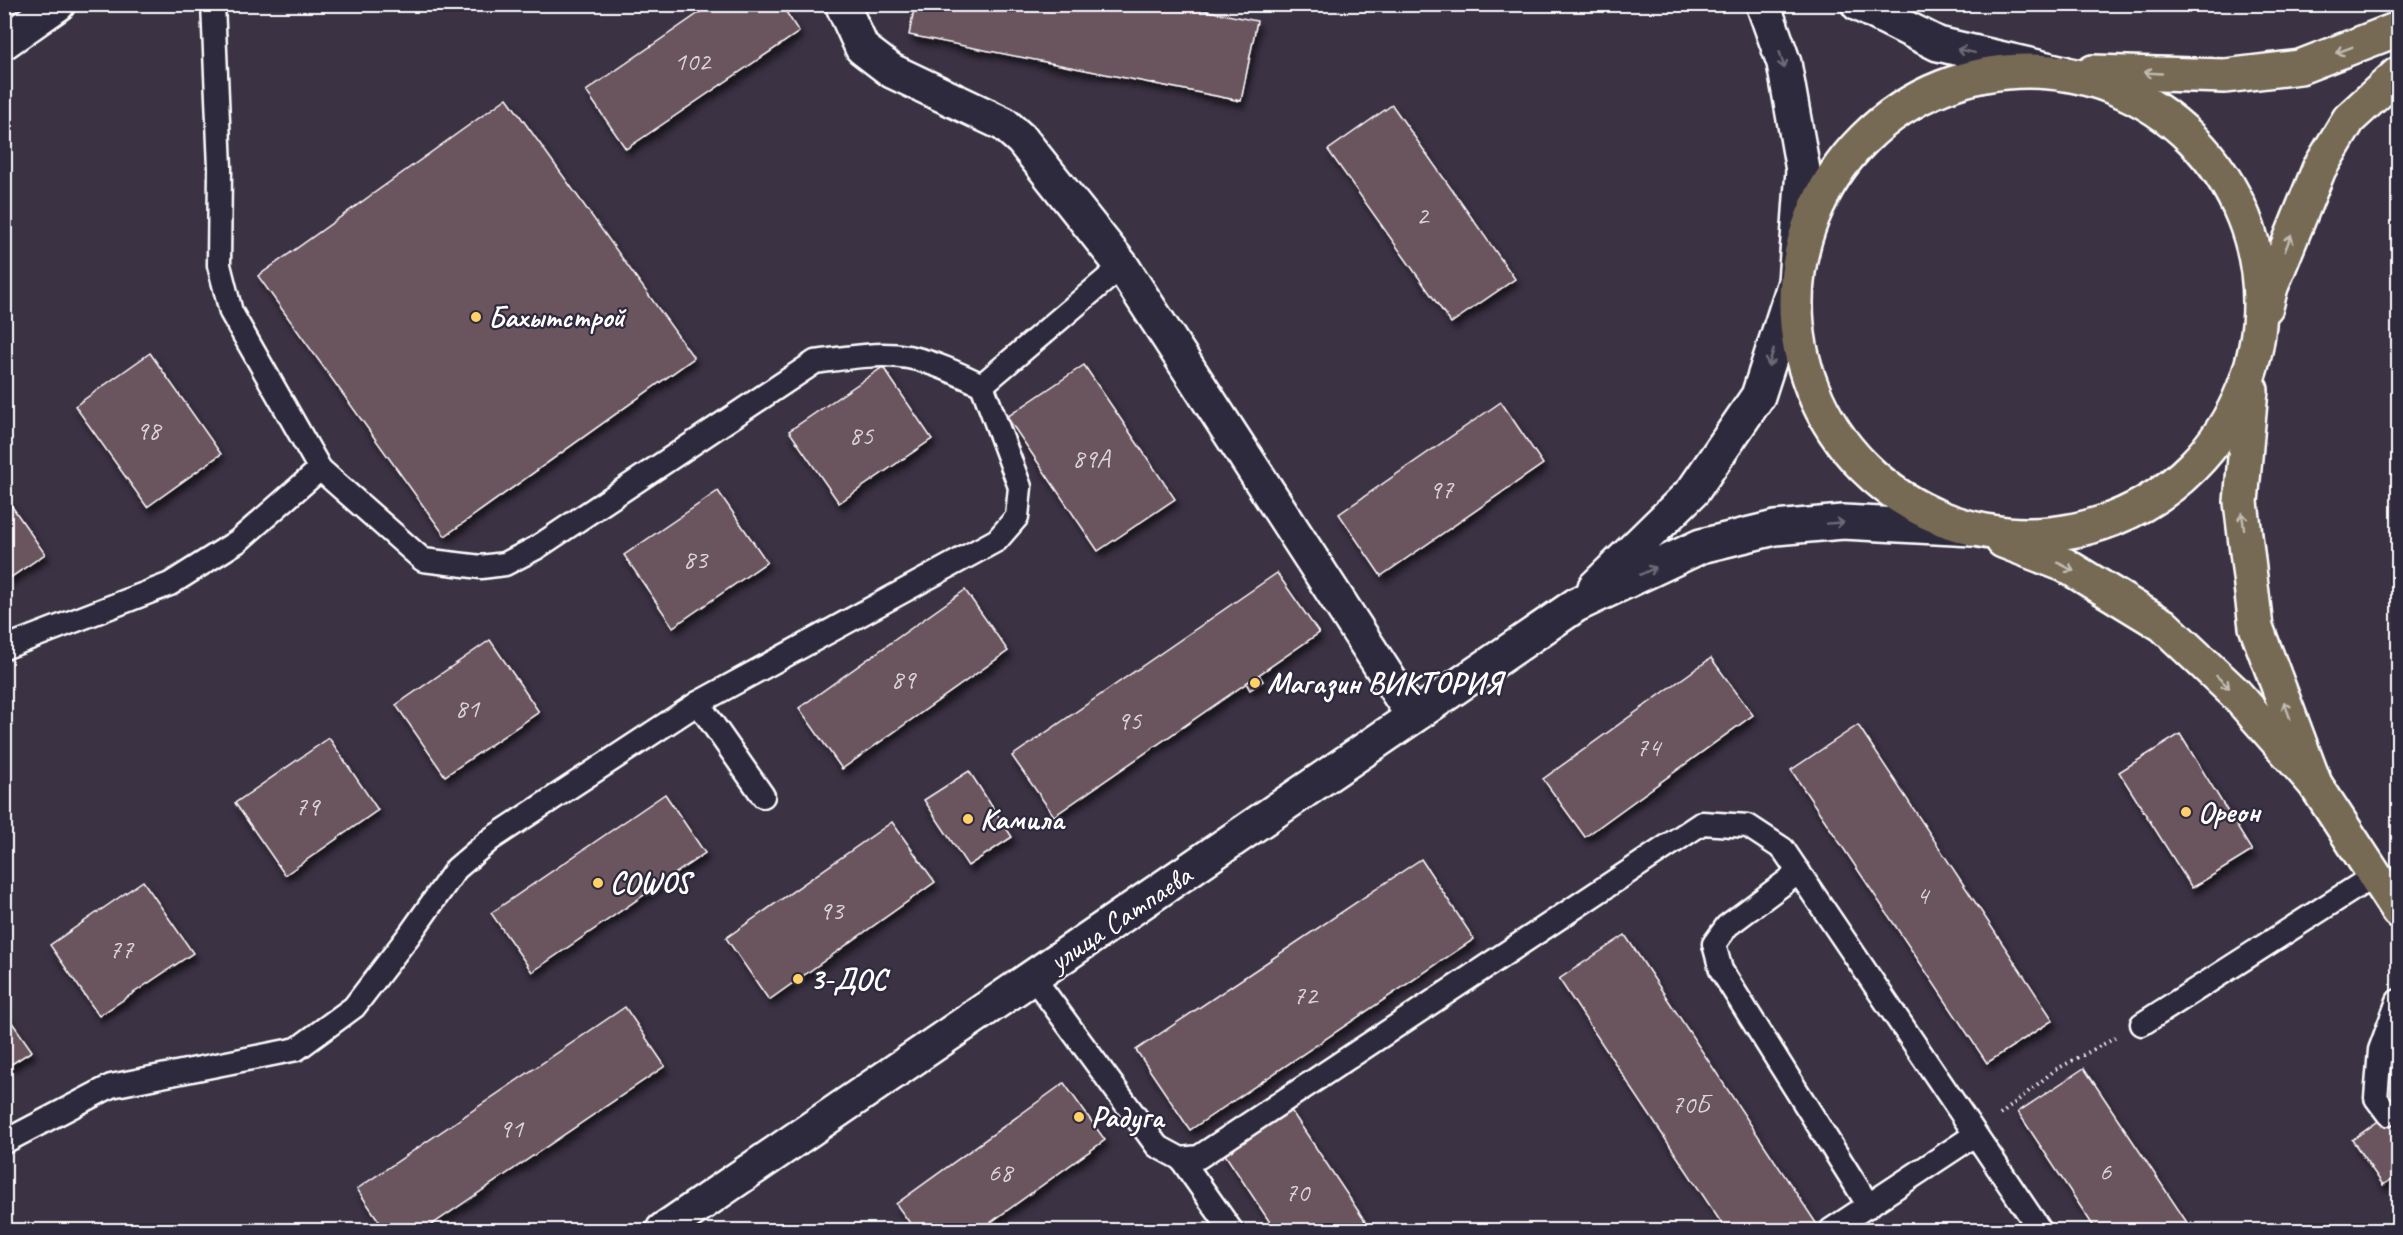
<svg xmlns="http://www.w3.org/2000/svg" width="2403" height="1235" viewBox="0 0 2403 1235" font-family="Caveat,sans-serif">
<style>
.building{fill:#6b545f;stroke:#fff;stroke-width:1.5;filter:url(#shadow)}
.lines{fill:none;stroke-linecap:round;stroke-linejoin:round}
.service-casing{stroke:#fff;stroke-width:27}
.minor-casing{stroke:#fff;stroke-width:38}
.tertiary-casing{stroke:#fff;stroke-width:38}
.secondary-casing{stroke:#fff;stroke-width:38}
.primary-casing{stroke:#fff;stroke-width:38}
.path{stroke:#fff;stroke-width:4;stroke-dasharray:1.5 4.5;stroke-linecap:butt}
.service{stroke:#2f2a3d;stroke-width:22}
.minor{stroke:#2f2a3d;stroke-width:33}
.tertiary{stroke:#2f2a3d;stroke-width:33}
.secondary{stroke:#2f2a3d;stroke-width:33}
.primary{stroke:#766a55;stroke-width:33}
.oneway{stroke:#c1bcb2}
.oneway2{stroke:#6d6a77}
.poi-dot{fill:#ffd166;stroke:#2f2a3d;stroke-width:2}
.labels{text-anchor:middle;stroke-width:4.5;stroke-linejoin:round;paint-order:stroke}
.number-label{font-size:27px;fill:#dad4d7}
.poi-label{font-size:30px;font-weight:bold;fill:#fff;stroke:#2f2a3d;text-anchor:start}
.street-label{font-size:30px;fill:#fff;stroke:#2f2a3d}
</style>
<defs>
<filter id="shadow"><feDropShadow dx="3.5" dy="6" stdDeviation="3" flood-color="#0009"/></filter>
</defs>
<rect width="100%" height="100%" fill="#3b3244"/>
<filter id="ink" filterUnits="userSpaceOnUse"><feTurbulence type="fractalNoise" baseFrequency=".0167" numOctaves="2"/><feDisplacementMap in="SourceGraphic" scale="12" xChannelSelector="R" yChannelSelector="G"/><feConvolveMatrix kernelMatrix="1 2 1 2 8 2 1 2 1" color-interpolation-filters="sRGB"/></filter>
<g filter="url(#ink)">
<g class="building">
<path d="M712,4h69l18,28 -173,117 -40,-58z"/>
<path d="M915,4h259l83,17 -16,80 -332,-66z"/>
<path d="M507,98l187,260 -249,178 -187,-260z"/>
<path d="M1392,105l123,174 -64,44 -123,-173z"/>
<path d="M150,353l71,101 -74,53 -72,-101z"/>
<path d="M1084,365l91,134 -77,52 -91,-134z"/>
<path d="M883,367l49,72 -93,64 -50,-72z"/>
<path d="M1501,402l42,62 -162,112 -42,-62z"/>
<path d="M718,491l49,71 -94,65 -49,-72z"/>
<path d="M4,495l41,59 -41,28z"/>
<path d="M1277,573l42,60 -265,183 -42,-60z"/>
<path d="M965,590l43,61 -166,118 -43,-61z"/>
<path d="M490,640l49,72 -94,64 -49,-71z"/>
<path d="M1711,658l42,57 -168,122 -42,-58z"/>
<path d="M1259,675l4,6 -13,9 -4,-7z"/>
<path d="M1858,725l195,295 -66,43 -196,-293z"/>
<path d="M2180,734l72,117 -60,37 -73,-116z"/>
<path d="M329,738l49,72 -93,65 -50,-72z"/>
<path d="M969,771l43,66 -44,29 -44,-66z"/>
<path d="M665,794l40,59 -173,119 -41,-59z"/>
<path d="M892,822l43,60 -166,118 -43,-62z"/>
<path d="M1421,859l53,80 -284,191 -54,-80z"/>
<path d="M143,881l50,72 -94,63 -49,-71z"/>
<path d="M1625,935l195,294 -94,1 -167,-251z"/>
<path d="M625,1007l40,59 -241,164h-39l-28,-41z"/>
<path d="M4,1011l28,40 -28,18z"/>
<path d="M2084,1068l108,162h-96l-78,-118z"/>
<path d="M1064,1083l41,57 -125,90h-65l-19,-26z"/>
<path d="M2398,1107v68l-15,10 -31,-45z"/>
<path d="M1290,1109l81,121h-96l-51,-77z"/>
</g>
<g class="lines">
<defs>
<g id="service">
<path d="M213,4l7,164 -1,97 12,47 89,157 103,91 58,7 24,-3 31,-16 279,-186c30,-4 63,-10 93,-5 26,5 51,17 74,28l140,-119"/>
<path d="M4,648l166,-64 68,-43 82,-72"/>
<path d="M698,703l65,93"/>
<path d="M1799,872l-72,54 -13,18 7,26 148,236"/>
<path d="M1033,977l124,169 24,13 18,-2 503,-334 46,3 35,23 257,381"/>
<path d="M2142,1024l233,-149"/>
<path d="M2388,1114l-12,-16 4,-48 18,-49"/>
<path d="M4,1142l107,-56 186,-37 57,-42 56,-73 46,-65 35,-30 207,-136 299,-163 20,-23 3,-30 -38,-102"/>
<path d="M1181,1159l50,71"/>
<path d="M1831,1230l144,-95"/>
</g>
<path id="minor" d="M842,4l20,44 30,23 112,53 18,16 100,126 291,450"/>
<g id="tertiary">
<path d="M1763,4l21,59 19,107 -8,112"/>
<path d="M1858,4l80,40 126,29"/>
<path d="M4,42l54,-38"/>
</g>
<g id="secondary">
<path d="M1595,587l98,-96 65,-95 37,-114"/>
<path d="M663,1230l913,-625 125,-59 74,-18 68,-6 130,7"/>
</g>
<g id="primary">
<circle cx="2028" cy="303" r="232"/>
<path d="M2093,72l132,4 75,-9 98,-38"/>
<path d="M2266,307l5,-20 48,-118 30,-50 49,-45"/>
<path d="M2251,390l-10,112 15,125 59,157"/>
<path d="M2003,541l62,24 98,60 72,68 80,91 83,127"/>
</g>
</defs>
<use href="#service" class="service-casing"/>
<use href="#minor" class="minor-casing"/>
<use href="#tertiary" class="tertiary-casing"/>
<use href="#secondary" class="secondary-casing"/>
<use href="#primary" class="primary-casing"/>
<path class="path" d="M2000,1115l55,-45 60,-32"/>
<use href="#service" class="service"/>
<use href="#minor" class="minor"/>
<use href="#tertiary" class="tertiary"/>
<use href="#secondary" class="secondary"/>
<use href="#primary" class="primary"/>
</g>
<defs><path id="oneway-shaft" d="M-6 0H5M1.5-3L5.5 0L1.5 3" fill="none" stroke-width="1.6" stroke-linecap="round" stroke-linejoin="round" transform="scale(1.5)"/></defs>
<g class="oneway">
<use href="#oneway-shaft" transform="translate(2344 50) rotate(159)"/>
<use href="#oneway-shaft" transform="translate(2153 73) rotate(-177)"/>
<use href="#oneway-shaft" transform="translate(2288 243) rotate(-69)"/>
<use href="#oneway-shaft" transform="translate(2243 521) rotate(-97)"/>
<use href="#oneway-shaft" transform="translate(2066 567) rotate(28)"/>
<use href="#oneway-shaft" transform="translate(2223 682) rotate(43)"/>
<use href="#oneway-shaft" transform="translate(2287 710) rotate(-110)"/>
</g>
<g class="oneway2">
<use href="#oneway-shaft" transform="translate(1966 51) rotate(-168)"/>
<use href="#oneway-shaft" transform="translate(1782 60) rotate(74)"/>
<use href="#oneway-shaft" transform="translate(1771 358) rotate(108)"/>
<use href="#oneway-shaft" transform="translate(1835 523) rotate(-4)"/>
<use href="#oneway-shaft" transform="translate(1648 571) rotate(-25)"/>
</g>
</g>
<g class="poi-dot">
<circle cx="476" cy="317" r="6"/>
<circle cx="1255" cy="683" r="6"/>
<circle cx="2186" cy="812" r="6"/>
<circle cx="968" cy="819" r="6"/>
<circle cx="598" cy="883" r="6"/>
<circle cx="798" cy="979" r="6"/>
<circle cx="1079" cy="1117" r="6"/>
</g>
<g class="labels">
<g class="number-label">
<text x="692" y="70">102</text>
<text x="1422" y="224">2</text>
<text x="148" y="439">98</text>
<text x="861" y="444">85</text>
<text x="1091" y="467">89A</text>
<text x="1441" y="498">97</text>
<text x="695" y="568">83</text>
<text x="903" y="688">89</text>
<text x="467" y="717">81</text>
<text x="1129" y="729">95</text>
<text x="1648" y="756">74</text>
<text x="307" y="815">79</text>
<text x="1922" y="904">4</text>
<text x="831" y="919">93</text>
<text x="121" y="958">77</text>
<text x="1305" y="1004">72</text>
<text x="1690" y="1113">70Б</text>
<text x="511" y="1137">91</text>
<text x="2105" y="1180">6</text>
<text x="1000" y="1181">68</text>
<text x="1297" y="1201">70</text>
</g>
<g class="poi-label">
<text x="488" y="327">Бахытстрой</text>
<text x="1267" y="693">Магазин ВИКТОРИЯ</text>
<text x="2198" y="822">Ореон</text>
<text x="980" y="829">Камила</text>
<text x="610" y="893">COWOS</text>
<text x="810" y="989">3-ДОС</text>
<text x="1091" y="1127">Радуга</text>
</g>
<g class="street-label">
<text transform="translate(1120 918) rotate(-34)" y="10">улица Сатпаева</text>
</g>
</g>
<rect width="2403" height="1235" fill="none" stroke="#2f2a3d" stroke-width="24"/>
<rect x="12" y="12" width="2379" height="1211" fill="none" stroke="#fff" stroke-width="2" filter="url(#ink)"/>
</svg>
